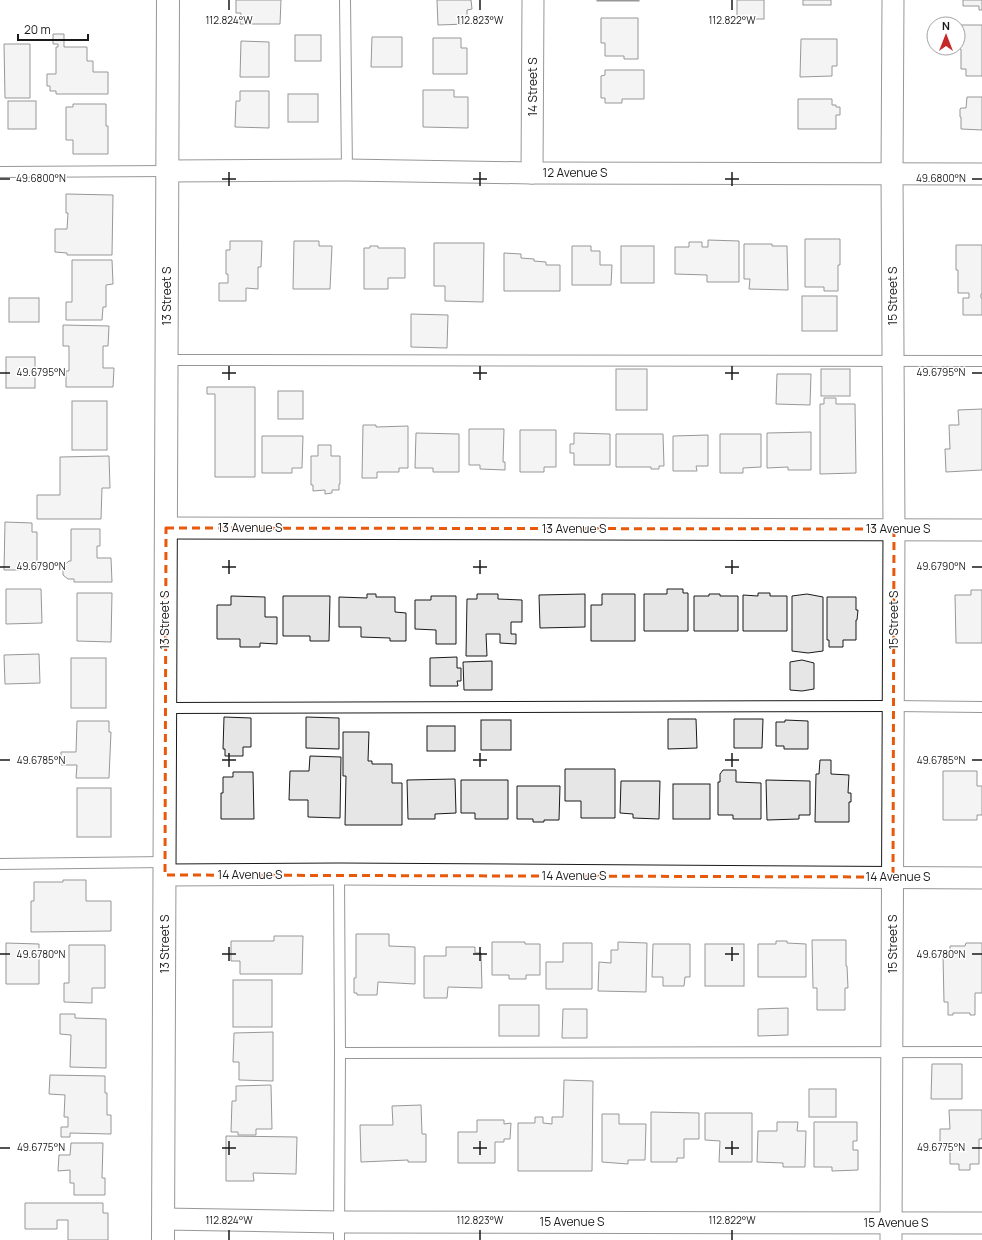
<svg xmlns="http://www.w3.org/2000/svg" width="982" height="1240" viewBox="0 0 982 1240" font-family="Manrope,sans-serif">
<style>
.building{fill:#e6e6e6;stroke:#1a1a1a}
.lines{fill:none;stroke-linecap:round;stroke-linejoin:round}
.service-casing{stroke:#1a1a1a;stroke-width:12}
.minor-casing{stroke:#1a1a1a;stroke-width:23}
.tertiary-casing{stroke:#1a1a1a;stroke-width:24}
.service{stroke:#fff;stroke-width:10}
.minor{stroke:#fff;stroke-width:21}
.tertiary{stroke:#fff;stroke-width:22}
.marked{fill:none;stroke:#e8590c;stroke-width:3;stroke-dasharray:8 5;stroke-linejoin:round}
.ticks{fill:none;stroke:#1a1a1a;stroke-width:1.5}
.labels{text-anchor:middle;stroke-width:3;stroke-linejoin:round;paint-order:stroke}
.street-label{font-size:12px;fill:#1a1a1a;stroke:#fff}
.ticks-label{font-size:10px;text-anchor:middle;fill:#1a1a1a;stroke:#fff;stroke-width:3;stroke-linejoin:round;paint-order:stroke}
</style>
<rect width="100%" height="100%" fill="#fff"/>
<g class="building">
<path d="M236,0h45l-1,24h-40l1,-11h-5z"/>
<path d="M437,0h34l1,9 -5,1v14l-29,1z"/>
<rect x="597" y="0" width="42" height="1"/>
<rect x="737" y="0" width="27" height="19"/>
<rect x="803" y="0" width="28" height="5"/>
<path d="M963,0h19v10h-3v-4h-16z"/>
<path d="M601,18h37v41h-14v-3h-19v-13h-4z"/>
<path d="M959,25h23v51h-16v-7h-5v-20h-2z"/>
<path d="M53,34h11v13h23v14h6v11h15v22h-52v-3h-6v-5h-3v-12h9v-27h2v-3h-5z"/>
<rect x="295" y="35" width="26" height="26"/>
<path d="M372,37h30v30h-31z"/>
<path d="M433,38h28v10h6v26h-34z"/>
<path d="M801,39h36v27h-5v10l-32,1z"/>
<path d="M241,41l28,1v35h-29z"/>
<path d="M4,44h26v54h-25z"/>
<path d="M605,70h39v29h-22v4h-17v-5h-4v-22l4,-1z"/>
<path d="M423,90h31v7h14v31l-45,-1z"/>
<path d="M240,91h29v37l-34,-1 1,-26h4z"/>
<rect x="288" y="94" width="30" height="28"/>
<path d="M967,97h15v33l-21,-1v-12h-1v-8l1,-1h5z"/>
<path d="M798,99h34v6h4v2h4v8h-4v14h-38z"/>
<rect x="8" y="101" width="28" height="28"/>
<path d="M73,104h33v22h2v28h-35v-14h-7v-33h7z"/>
<path d="M66,194l47,1 -1,60h-45v-2l-12,-1v-23h12l1,-16h-2z"/>
<path d="M805,239h35v26h-2v26h-14v-4h-19z"/>
<path d="M708,240l31,1v41h-32v-7l-32,-1v-27h14v-5h13v5h6z"/>
<path d="M230,241h32l-1,26h-3v22l-12,-1v13h-27v-18h9v-9h-2v-24h4z"/>
<path d="M294,241h25v5h13l-2,43h-37z"/>
<path d="M434,243h50l-1,59 -38,-1v-15h-11z"/>
<path d="M744,244h28v2h15l1,44 -39,-1 1,-10h-6z"/>
<path d="M956,245h26v49h-1v4h1v17h-19v-17h6v-5h-11v-23h-2z"/>
<path d="M370,246h8v2h27v30h-17v11h-24v-41h6z"/>
<path d="M572,246h19v5h9v14h12l-1,20h-39z"/>
<rect x="621" y="246" width="33" height="37"/>
<path d="M504,253l17,1v4l13,1v2l12,1v3h14v26h-56z"/>
<path d="M72,260h40l1,24 -7,1v22h-3l-1,13h-36v-18h6z"/>
<rect x="802" y="296" width="35" height="35"/>
<rect x="9" y="298" width="30" height="24"/>
<path d="M411,314l37,1 -1,33 -36,-1z"/>
<path d="M63,325l46,1 -1,20h-5v22h11l-1,19h-47v-16h3v-25h-6z"/>
<rect x="6" y="357" width="29" height="31"/>
<rect x="616" y="369" width="31" height="41"/>
<rect x="821" y="369" width="29" height="27"/>
<path d="M777,374h34l-1,31 -34,-1z"/>
<path d="M207,387h48v90h-40v-83h-8z"/>
<rect x="278" y="391" width="25" height="28"/>
<path d="M824,398h12v6h19l1,69 -36,1v-70h4z"/>
<rect x="72" y="401" width="35" height="49"/>
<path d="M982,409v61l-36,2 -1,-23h5l-1,-24h10l-1,-15z"/>
<path d="M363,425h13v2l32,-1v42h-9v4h-22v6h-15z"/>
<path d="M469,429h35l-1,33h2v8l-25,-1v-4h-11z"/>
<path d="M520,430h36v37h-12v5h-24z"/>
<path d="M811,432v38h-23v-3l-21,1v-35z"/>
<path d="M416,433l43,1v38h-26v-4h-18z"/>
<path d="M574,433l36,1v31h-36v-12h-4v-9h4z"/>
<path d="M616,434h47l1,32h-5v3h-8v-2h-35z"/>
<path d="M720,434h41v33l-18,1v5h-23z"/>
<path d="M708,435v31h-12l1,5h-24v-35z"/>
<path d="M262,436h41l-1,32h-10v5h-30z"/>
<path d="M318,445h13v11h9v28h-1v6h-7v3l-7,1v-4l-12,1v-6h-2v-29h7z"/>
<path d="M109,456l1,32h-8l-1,31h-64v-24h23v-38z"/>
<path d="M5,522l27,1v9h5v38h-33z"/>
<path d="M71,529h29v17h-3v12h14l1,24h-38v-3h-6l-5,-4v-9l6,-5h2z"/>
<path d="M6,589h35l1,34 -36,1z"/>
<path d="M667,589h16v4h5v38h-44v-37h23z"/>
<path d="M971,590h11v53h-26l-1,-48h16z"/>
<path d="M77,593h35l-1,49 -34,-1z"/>
<path d="M758,593h12v3h17v35h-44v-36l15,1z"/>
<path d="M367,594h9v3h19v15l11,1v28h-16v-3l-29,-1v-10h-22v-30l28,1z"/>
<path d="M477,594h21v5l24,1v22h-11v12h5v10l-16,-1v-9h-14l1,22h-21l1,-57h10z"/>
<path d="M585,594v33l-45,1 -1,-33z"/>
<path d="M602,594h33v47h-44v-36h11z"/>
<path d="M709,594h11v2h18v35h-44v-35h15z"/>
<path d="M807,594l16,3v54l-15,2 -16,-2v-55z"/>
<path d="M231,596l34,1v20h12v27l-17,-1v4h-20v-8h-23v-34h14z"/>
<path d="M283,596h47l-1,45h-19v-5h-27z"/>
<path d="M431,596h25v48h-20v-14l-21,-1v-29h16z"/>
<path d="M827,597h29v13h2l-1,10h-1v20h-13v7h-14v-7h-2z"/>
<path d="M39,654l1,29 -35,1 -1,-29z"/>
<path d="M457,657v11h4v13h-4l1,5h-28v-28z"/>
<rect x="71" y="658" width="35" height="50"/>
<path d="M802,660l12,3v26l-12,2 -12,-1v-28z"/>
<path d="M492,661v29h-28l-1,-28z"/>
<path d="M224,717l27,1v29h-8v9h-18v-7h-2z"/>
<path d="M306,717l33,1v31l-33,-1z"/>
<path d="M668,719h28l1,29 -29,1z"/>
<path d="M734,719h29l-1,29h-28z"/>
<rect x="481" y="720" width="30" height="30"/>
<path d="M785,720l23,1v28h-24v-3h-8v-24h9z"/>
<path d="M77,721h32v11h2l-2,46h-33l1,-13h-16v-13h15z"/>
<rect x="427" y="726" width="28" height="25"/>
<path d="M343,732h26l-1,29h4v3h20v19h10v42h-57l1,-49h-3z"/>
<path d="M310,756l31,1 -1,61 -32,-1v-17h-19l1,-29h19z"/>
<path d="M820,760h11v14l18,1 -1,18h3v9h-2v20h-34l1,-48h3z"/>
<path d="M565,769h50v49h-34v-17h-16z"/>
<path d="M723,770h13v12l25,1v36h-28v-4h-15v-33h2v-8z"/>
<path d="M943,771h34v15h5v29h-5v5h-34z"/>
<path d="M233,772h20l1,47h-33v-26h2v-16h10z"/>
<path d="M455,779l1,34 -21,1v5h-27l-1,-39z"/>
<path d="M461,780h47v39h-33v-6h-14z"/>
<path d="M766,780l44,1v34h-11v4l-32,1z"/>
<path d="M621,781h39l-1,38 -26,-1v-4l-13,-1z"/>
<rect x="673" y="784" width="37" height="35"/>
<path d="M517,786h43l-1,34h-15v2h-11v-3h-16z"/>
<rect x="77" y="788" width="34" height="49"/>
<path d="M63,880h23v21h25v30l-80,1v-31h3v-19h29z"/>
<path d="M356,934h33v12l26,1v37l-37,-2 -1,13h-20v-2h-3v-15h2z"/>
<path d="M274,936h29l-1,38h-62v-13h-9v-20h43z"/>
<path d="M812,940h34v26h1l1,22h-3v22h-28v-22h-4z"/>
<path d="M776,941h11v2l19,1v33h-48v-33h18z"/>
<path d="M492,942h33v2h15v31h-14v4h-17v-4h-17z"/>
<path d="M618,942l29,1 -1,49 -48,-1 1,-29 12,1v-13h7z"/>
<path d="M6,943l33,1v40h-33z"/>
<path d="M563,943h29v46h-46v-27h17z"/>
<path d="M966,943h16v50h-7v22h-5v-2h-17v2h-5v-13h-4l-1,-46h7v-10h15z"/>
<path d="M653,944h37v33h-5l-1,9h-21v-9h-11z"/>
<rect x="705" y="944" width="39" height="42"/>
<path d="M69,945h36v43h-13v15l-28,-1v-19h5z"/>
<path d="M446,947h29v6h6l1,35 -34,-1 -1,11h-23v-42h22z"/>
<rect x="233" y="980" width="39" height="47"/>
<rect x="499" y="1005" width="40" height="31"/>
<path d="M788,1008v27l-30,1v-27z"/>
<path d="M563,1009h24v29h-25z"/>
<path d="M60,1014h15v4l31,1v49l-36,-1 1,-32 -11,-1z"/>
<path d="M273,1032v49l-34,-1v-18h-6l1,-29z"/>
<path d="M932,1064h30v35h-31z"/>
<path d="M50,1075l55,1v17h2v22h4v19l-41,-1v4h-9v-10h7v-10h-4l1,-22 -16,-1z"/>
<path d="M564,1080l29,1 -1,90h-74v-48h17v-6h8v6l9,1v-7h11z"/>
<path d="M271,1085l1,44h-16v6h-18v-3h-7l1,-31h4v-15z"/>
<rect x="809" y="1089" width="27" height="28"/>
<path d="M421,1105l1,29h4v28h-18v-2l-47,2 -1,-37h33l-1,-19z"/>
<path d="M949,1110h33v29h-3v25h-9v6h-11v-6h-9v-18h-10v-17h10z"/>
<path d="M651,1112l48,1v26h-15v19h-7v4h-26z"/>
<path d="M705,1113h47v49h-33l1,-21 -15,-1z"/>
<path d="M602,1114h17v10h27l-1,36h-17v4l-26,-2z"/>
<path d="M477,1120h27v4l7,-1 -1,16h-6v3h-9v21h-37v-31h19z"/>
<path d="M777,1122h21l-1,9h9l-1,36h-22v-4l-26,-1 1,-31h19z"/>
<path d="M814,1122h43v19h-4v9h5v20l-26,1v-4h-18z"/>
<path d="M226,1136l71,1 -1,37 -43,-1 1,8h-28z"/>
<path d="M71,1143h32l-1,35h3v17h-31v-12h-4v-13l-12,1 1,-16h11z"/>
<path d="M25,1203h78v10h5v27h-40v-20h-11v9h-32z"/>
</g>
<g class="lines">
<defs>
<g id="service">
<path d="M345,0l2,170"/>
<path d="M0,172l167,-1"/>
<path d="M166,360l816,1"/>
<path d="M165,708l729,-2 88,1"/>
<path d="M0,864l165,-2"/>
<path d="M339,874l1,179 -1,187"/>
<path d="M340,1053l642,-1"/>
</g>
<g id="minor">
<path d="M167,171l180,-1 185,3 450,1"/>
<path d="M532,173l1,-173"/>
<path d="M166,528l816,2"/>
<path d="M165,875l174,-1 643,4"/>
<path d="M163,1219l176,3 643,1"/>
<path d="M891,1240l3,-711 -2,-355 1,-174"/>
</g>
<path id="tertiary" d="M163,1240l5,-1240"/>
</defs>
<use href="#service" class="service-casing"/>
<use href="#minor" class="minor-casing"/>
<use href="#tertiary" class="tertiary-casing"/>
<use href="#service" class="service"/>
<use href="#minor" class="minor"/>
<use href="#tertiary" class="tertiary"/>
</g>
<path d="M0 0H982V1240H0ZM166,528l728,1 -1,348 -728,-2z" fill="#fff" fill-opacity=".55" fill-rule="evenodd"/>
<path class="marked" d="M166,528l728,1 -1,348 -728,-2z"/>
<path class="ticks" d="M229,0v10M480,0v10M732,0v10M229,172v14M480,172v14M732,172v14M0,179h10M222,179h14M473,179h14M725,179h14M972,179h10M229,366v14M480,366v14M732,366v14M0,373h10M222,373h14M473,373h14M725,373h14M972,373h10M229,560v14M480,560v14M732,560v14M0,567h10M222,567h14M473,567h14M725,567h14M972,567h10M229,753v14M480,753v14M732,753v14M0,760h10M222,760h14M473,760h14M725,760h14M972,760h10M229,947v14M480,947v14M732,947v14M0,954h10M222,954h14M473,954h14M725,954h14M972,954h10M229,1141v14M480,1141v14M732,1141v14M0,1148h10M222,1148h14M473,1148h14M725,1148h14M972,1148h10M229,1230v10M480,1230v10M732,1230v10"/>
<g class="labels">
<g class="street-label">
<text transform="translate(533 87) rotate(-90)" y="4">14 Street S</text>
<text x="575" y="177">12 Avenue S</text>
<text transform="translate(167 296) rotate(-90)" y="4">13 Street S</text>
<text transform="translate(893 296) rotate(-90)" y="4">15 Street S</text>
<text x="250" y="532">13 Avenue S</text>
<text x="574" y="533">13 Avenue S</text>
<text x="898" y="533">13 Avenue S</text>
<text transform="translate(165 620) rotate(-90)" y="4">13 Street S</text>
<text transform="translate(894 620) rotate(-90)" y="4">15 Street S</text>
<text x="250" y="879">14 Avenue S</text>
<text x="574" y="880">14 Avenue S</text>
<text x="898" y="881">14 Avenue S</text>
<text transform="translate(165 944) rotate(-90)" y="4">13 Street S</text>
<text transform="translate(893 944) rotate(-90)" y="4">15 Street S</text>
<text x="572" y="1226">15 Avenue S</text>
<text x="896" y="1227">15 Avenue S</text>
</g>
</g>
<g class="ticks-label">
<text x="229" y="24">112.824°W</text>
<text x="480" y="24">112.823°W</text>
<text x="732" y="24">112.822°W</text>
<text x="41" y="182">49.6800°N</text>
<text x="941" y="182">49.6800°N</text>
<text x="41" y="376">49.6795°N</text>
<text x="941" y="376">49.6795°N</text>
<text x="41" y="570">49.6790°N</text>
<text x="941" y="570">49.6790°N</text>
<text x="41" y="764">49.6785°N</text>
<text x="941" y="764">49.6785°N</text>
<text x="41" y="958">49.6780°N</text>
<text x="941" y="958">49.6780°N</text>
<text x="41" y="1151">49.6775°N</text>
<text x="941" y="1151">49.6775°N</text>
<text x="229" y="1224">112.824°W</text>
<text x="480" y="1224">112.823°W</text>
<text x="732" y="1224">112.822°W</text>
</g>
<g transform="translate(946 36)"><circle r="19" fill="#ffffff" stroke="#a3a3a3"/>
<path d="M0-3L7 15L0 10L-7 15Z" fill="#c62828"/>
<text y="-6" font-size="11" font-weight="bold" text-anchor="middle" fill="#1a1a1a">N</text>
</g>
<path d="M18 34v6h70v-6" fill="none" stroke="#1a1a1a" stroke-width="2"/>
<text x="24" y="34" font-size="12" fill="#1a1a1a" stroke="#ffffff" stroke-width="3" paint-order="stroke">20 m</text>
</svg>
